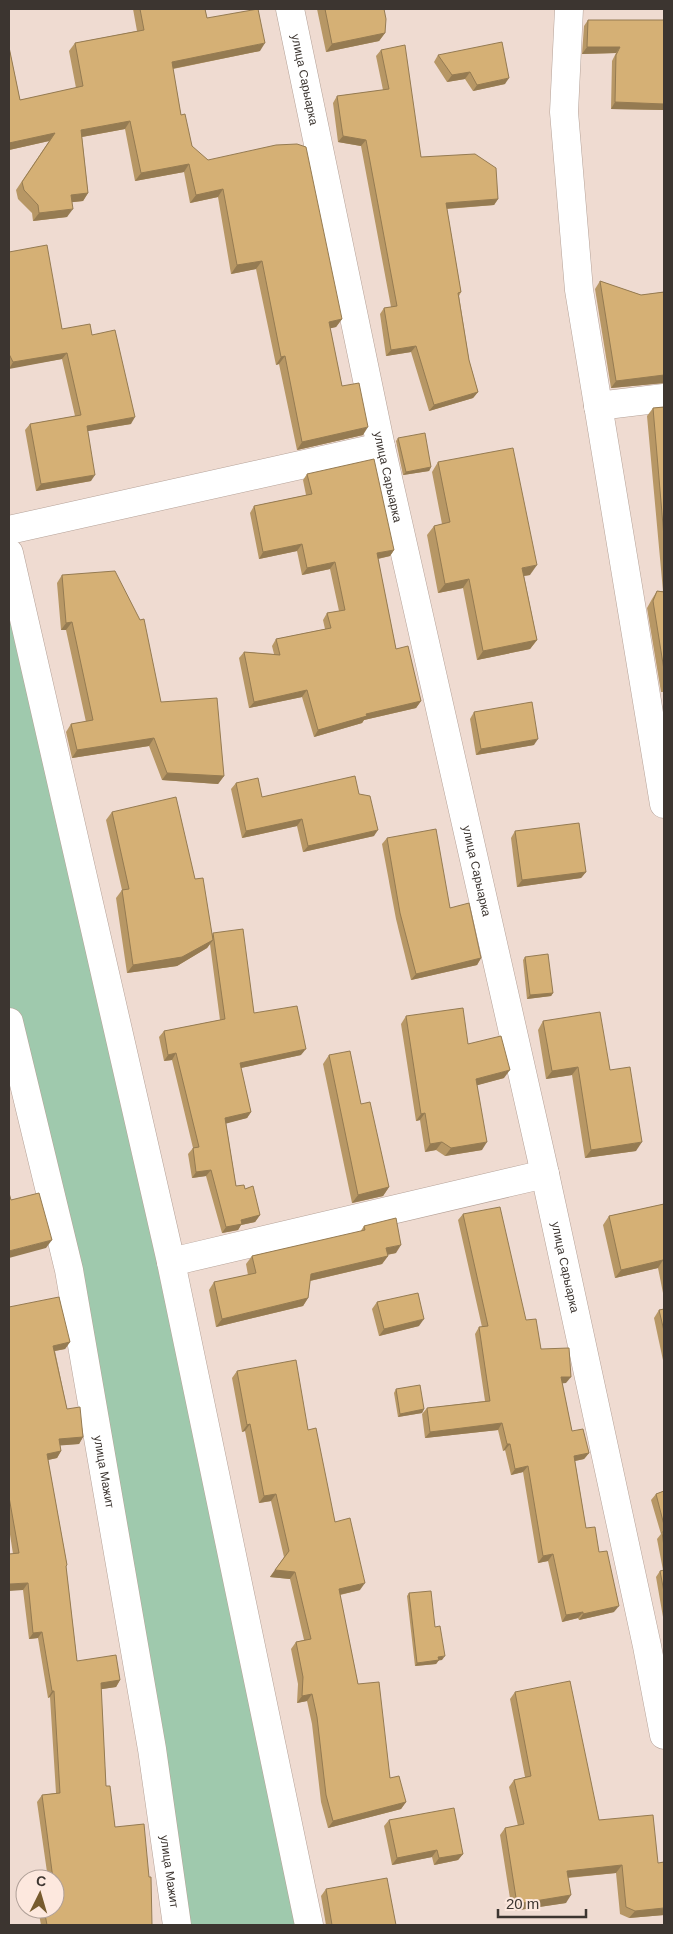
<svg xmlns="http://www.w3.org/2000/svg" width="673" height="1934" viewBox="0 0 673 1934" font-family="Arial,sans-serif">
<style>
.green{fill:#9fc9ad}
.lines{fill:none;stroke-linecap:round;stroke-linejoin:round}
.minor-casing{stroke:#b5a298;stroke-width:29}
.minor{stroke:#fff;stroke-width:28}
.wall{fill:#b79765}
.shaded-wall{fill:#957b52}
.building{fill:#d5b075;stroke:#957b52}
.labels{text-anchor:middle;stroke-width:5;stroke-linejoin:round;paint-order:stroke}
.street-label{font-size:12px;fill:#3c3530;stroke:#fde8de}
</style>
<rect width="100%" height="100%" fill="#efdbd1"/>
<path class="green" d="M9,526l289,1399h-129l-102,-652 -58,-247z"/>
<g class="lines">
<defs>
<g id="minor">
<path id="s1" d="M290,9l91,438 164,727 102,472 17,89"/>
<path d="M569,9l-5,103 15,178 85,514"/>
<path d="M598,406l66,-8"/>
<path d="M9,530l372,-83"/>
<path d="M9,553l162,709 138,663"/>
<path id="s2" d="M9,1022l60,248 83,479 25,176"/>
<path d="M171,1262l374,-88"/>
</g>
</defs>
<use href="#minor" class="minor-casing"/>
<use href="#minor" class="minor"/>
</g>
<g class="wall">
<path d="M133,9h72l2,9 53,33 -87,18 8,46 11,31 150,173 -6,8 -6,1 12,58 21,49 -66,15 -18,-86 -3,1 -20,-96 -25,5 -13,-77 -28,6 -6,-31 -49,9 -10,-52 -43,8 6,56 -5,8 -11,1 -5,15 -34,4 -1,-8 -14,-14 -2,-9 33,-49 -40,9v-103l11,53 56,-12 -7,-37 6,-8 62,-12z"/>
<path d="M317,9h67l1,24 -6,8 -53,11z"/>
<path d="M588,20h76v90l-53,-1 1,-48 4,-8 -34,1 2,-28z"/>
<path d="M381,50l40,107 77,42 -4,6 -47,4 14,83 -2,4 10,64 9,32 -5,6 -44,13 -18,-59 -25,4 -6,-42 4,-6 7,-1 -30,-161 -23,-4 -5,-39 4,-7 46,-6 -7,-34z"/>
<path d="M438,55l67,29 -32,7 -8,-12 -18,3 -13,-20z"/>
<path d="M9,252l53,77 30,6 39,89 -43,7 3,50 -55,10 -11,-61 5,-6 45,-8 -13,-57 -53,9z"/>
<path d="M600,281l41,14 23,-3v91l-53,5 -16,-99z"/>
<path d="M664,407v285h-3l-14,-84 5,-9 5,-8h6l-16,-175 6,-8z"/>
<path d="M398,438l33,29 -2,4 -26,4 -7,-34z"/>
<path d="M438,462l92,113 -6,1 13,64 -7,9 -53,11 -14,-72 -25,5 -11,-58 7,-9 8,-2 -10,-52z"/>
<path d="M307,474l87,76 -4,6 -12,3 18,90 25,52 -5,7 -52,12 -2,3 -48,14 -12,-40 -53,11 -10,-50 5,-6 30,2 -2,-8 4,-7 49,-10 -2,-9 4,-7 12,-2 -9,-42 -28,6 -5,-24 -38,8 -9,-46 4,-7 52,-11 -3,-15z"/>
<path d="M62,575l99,127 63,74 -6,8 -56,-4 -13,-34 -77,12 -6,-26 5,-8 15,-2 -20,-92h-5l-4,-47z"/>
<path d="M474,712l60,33 -58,10 -6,-36z"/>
<path d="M236,783l26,14 97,-3 15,42 -71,16 -6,-26 -55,12 -11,-49z"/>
<path d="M112,812l83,67 17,56 1,-2 41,80 47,42 -60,13 10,44 -4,6 -21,5 10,63 9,3 15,26 -5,7 -14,3 -3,5 -16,3 -16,-57 -14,2 -4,-24 5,-6 -21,-88 -8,1 -5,-24 5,-6 56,-11 -10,-76 -3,4 -30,18 -50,7 -11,-75 6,-8 -16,-70z"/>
<path d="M515,831l71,41 -5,6 -64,9 -6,-49z"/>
<path d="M387,838l63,70 31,50 -4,7 -66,15 -15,-61 -14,-75z"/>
<path d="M525,957l28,36 -2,3 -24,3 -4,-39z"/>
<path d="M406,1016l62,28 36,34 -27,7 5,65 -37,6 -9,-6 -11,2 -5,-32 -4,1 -15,-97z"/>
<path d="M543,1021l67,49 26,81 -51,7 -13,-83 -26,4 -8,-49z"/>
<path d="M329,1055l60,132 -6,9 -31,7 -29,-139z"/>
<path d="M664,1204v94l-6,-30 -43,10 -12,-53 6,-9z"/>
<path d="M463,1214l63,106 15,29 25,34h-4l10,48 17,22 -5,6 -9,2 11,67 13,24 15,60 -35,8 -1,-2 -16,4 -14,-61 -10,2 -15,-91 -12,3 -6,-25 -2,1 -5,-21 -73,8 -3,-24 5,-6 58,-7 -10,-67 4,-7h3l-24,-107z"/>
<path d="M364,1226l32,27 -9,2 1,1 -6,8 -72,17 -2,17 -5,8 -87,21 -7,-37 5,-8 34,-7 -2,-11 6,-8 108,-24z"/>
<path d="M377,1302l42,24 -40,10 -7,-27z"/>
<path d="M9,1307l61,35 -5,7 -10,2 12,58 16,28 -4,7 -19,1 1,6 -4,7 -9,2 19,105 -1,2 11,94 43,19 -4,7 -15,2 5,97 9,41 37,98h-111l-3,-16h17v-30h-7l-11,-77 5,-7 14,-2 -6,-96 -2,1 -10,-60 -9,1 -6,-49 -10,-36 -4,-26z"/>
<path d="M664,1309v56l-10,-47 5,-8z"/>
<path d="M237,1371l71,59 27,92 25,68 -20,5 18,89 32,94 16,24 -5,7 -73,19 -7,-26 -9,-78 -5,-23 -10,2 1,-19 -7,-35 5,-7 8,-2 -14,-61 -20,-2 14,-20 -13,-56 -12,2 -14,-72 -3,1 -10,-54z"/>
<path d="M396,1389l28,20 -2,4 -24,4 -4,-24z"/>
<path d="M664,1491v126h-1l-7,-40 4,-6 3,-1 -6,-31 4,-5 -10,-34 5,-6z"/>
<path d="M409,1593l26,34 7,33h-3l-3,4 -21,2 -8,-70z"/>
<path d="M515,1692l84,128 65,95 -35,3 -9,-4 -4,-41 -48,5 -2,25 -54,8 -12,-76 5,-7 13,-2 -9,-39 5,-7 11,-3 -15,-78z"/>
<path d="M389,1820l74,34 -5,6 -24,5 -2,-8 -40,8 -8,-39z"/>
<path d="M326,1889l70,36h-70l-5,-29z"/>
</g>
<g class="shaded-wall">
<path d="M385,33l-6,8 -53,11 6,-8z"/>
<path d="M265,43l-5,8 -94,19 6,-8z"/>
<path d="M587,47h33l-4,6 -34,1z"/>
<path d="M470,72l-5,7 -18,3 5,-7z"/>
<path d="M509,78l-4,6 -32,7 4,-6z"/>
<path d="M615,102l49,2v6l-53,-1z"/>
<path d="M130,121l-5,8 -49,9 5,-8z"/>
<path d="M55,133l-6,8 -40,9v-7z"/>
<path d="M343,136l23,4 -5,6 -23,-4z"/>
<path d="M189,164l-5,8 -49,9 6,-8z"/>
<path d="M223,189l-5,8 -28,6 6,-8z"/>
<path d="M88,193l-5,8 -18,2 6,-8z"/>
<path d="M498,199l-4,6 -53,4 5,-6z"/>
<path d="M73,209l-6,8 -34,4 6,-8z"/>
<path d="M262,261l-6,8 -25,5 6,-9z"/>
<path d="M342,319l-6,8 -13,3 6,-8z"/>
<path d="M416,346l-5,6 -25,4 5,-6z"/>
<path d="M67,353l-5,6 -53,10 4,-7z"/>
<path d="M285,356l-6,8 -3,1 5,-8z"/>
<path d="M664,375v8l-53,5 5,-7z"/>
<path d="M478,392l-5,6 -44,13 5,-6z"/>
<path d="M135,417l-4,7 -49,8 5,-6z"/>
<path d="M368,427l-5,8 -66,15 5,-8z"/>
<path d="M431,467l-2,4 -26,4 3,-3z"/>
<path d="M95,475l-4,6 -55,10 5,-7z"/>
<path d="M302,544l-5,7 -38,8 4,-7z"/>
<path d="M394,550l-4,6 -18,4 5,-7z"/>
<path d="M335,562l-5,7 -28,6 5,-7z"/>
<path d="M537,565l-7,10 -14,2 6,-9z"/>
<path d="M469,579l-6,9 -25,5 7,-9z"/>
<path d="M72,622l-6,8h-5l5,-7z"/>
<path d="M537,640l-7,9 -53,11 6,-9z"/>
<path d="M307,690l-5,7 -53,11 5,-6z"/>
<path d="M421,701l-5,7 -52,12 -2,3 -48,14 4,-7 48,-16z"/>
<path d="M154,738l-5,8 -77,12 5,-8z"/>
<path d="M538,739l-4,6 -58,10 5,-6z"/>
<path d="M167,773l57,3 -6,8 -56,-4z"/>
<path d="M302,819l-5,7 -55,12 4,-7z"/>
<path d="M378,830l-4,6 -71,16 5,-6z"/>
<path d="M586,872l-5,6 -64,9 5,-7z"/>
<path d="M213,940l-6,8 -30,18 -50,7 6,-8z"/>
<path d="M481,958l-4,7 -66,15 5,-6z"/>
<path d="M553,993l-2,3 -24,3 3,-4z"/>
<path d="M306,1049l-5,6 -65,14 4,-6z"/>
<path d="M176,1053l-4,7 -8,1 4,-6z"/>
<path d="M578,1067l-6,8 -26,4 6,-8z"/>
<path d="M510,1070l-6,8 -33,9 5,-8z"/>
<path d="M251,1112l-4,6 -26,7 4,-7z"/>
<path d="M425,1113l-5,7 -4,1 5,-7z"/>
<path d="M442,1142l-6,8 -11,2 5,-8z"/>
<path d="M487,1142l-5,8 -37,6 6,-8z"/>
<path d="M642,1142l-6,9 -51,7 6,-8z"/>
<path d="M211,1170l-5,6 -14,2 4,-6z"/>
<path d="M389,1187l-6,9 -31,7 6,-8z"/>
<path d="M260,1215l-5,7 -14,3 -3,5 -16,3 4,-6 15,-7z"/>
<path d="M52,1240l-6,8 -37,10v-7z"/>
<path d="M401,1245l-5,8 -16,3 6,-8z"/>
<path d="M388,1256l-6,8 -77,18 6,-8z"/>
<path d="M663,1260l-5,8 -43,10 6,-8z"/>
<path d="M308,1298l-5,8 -87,21 6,-8z"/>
<path d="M424,1319l-5,7 -40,10 5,-7z"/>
<path d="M70,1342l-5,7 -16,3 4,-6z"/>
<path d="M561,1377h10l-5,6 -10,1z"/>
<path d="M424,1409l-2,4 -24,4 2,-3z"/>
<path d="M502,1423l-4,7 -73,8 5,-6z"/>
<path d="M250,1424l-5,7 -3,1 5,-7z"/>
<path d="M83,1437l-4,7 -25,2 5,-7z"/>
<path d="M507,1444h3l-5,6 -2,1z"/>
<path d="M61,1451l-4,7 -14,3 4,-7z"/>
<path d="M589,1453l-5,6 -14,3 4,-6z"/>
<path d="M528,1466l-5,6 -12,3 4,-6z"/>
<path d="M276,1494l-5,7 -12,2 5,-7z"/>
<path d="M553,1554l-5,7 -10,2 5,-7z"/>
<path d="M275,1570l20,2 -5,7 -20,-2z"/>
<path d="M28,1583l-5,7 -14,1v-7z"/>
<path d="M365,1583l-5,7 -26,6 5,-7z"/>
<path d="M619,1606l-5,6 -35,8 4,-6z"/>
<path d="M583,1612l-5,6 -16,4 4,-7z"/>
<path d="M42,1632l-4,6 -9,1 4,-6z"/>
<path d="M445,1656l-3,4 -6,1 2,-4z"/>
<path d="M439,1660l-3,4 -21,2 2,-3z"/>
<path d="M120,1680l-4,7 -20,3 5,-7z"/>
<path d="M52,1691h2l-4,6 -2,1z"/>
<path d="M312,1694l-5,7 -10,2 5,-7z"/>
<path d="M406,1802l-5,7 -73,19 5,-7z"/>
<path d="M437,1850l-5,7 -40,8 5,-7z"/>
<path d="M463,1854l-5,6 -24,5 5,-7z"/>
<path d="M622,1865l-6,8 -54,5 5,-7z"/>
<path d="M571,1895l-5,8 -54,8 5,-7z"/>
<path d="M664,1908v7l-35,3 6,-7z"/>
</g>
<g class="building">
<path d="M140,9h65l2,9 51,-9 7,34 -93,19 9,53 4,-1 7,32 16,14 68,-15 21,-1 9,3 36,172 -13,3 13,64 17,-3 9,44 -66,15 -17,-86 -4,1 -19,-96 -25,4 -14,-76 -27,6 -7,-31 -48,9 -11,-52 -49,9 7,63 -17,2 2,14 -34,4 -1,-8 -14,-15 -2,-8 33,-49 -46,10v-96l11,53 63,-14 -8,-43 69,-13z"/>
<path d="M325,9h59l2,10 -1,14 -53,11z"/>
<path d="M588,20h76v84l-49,-2 1,-47 4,-8h-33z"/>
<path d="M502,42l7,36 -32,7 -7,-13 -18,3 -14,-20z"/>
<path d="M405,45l16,112 54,-3 21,14 2,31 -52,4 15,89 -3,1 11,67 9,32 -44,13 -18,-59 -25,4 -7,-42 13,-2 -31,-166 -23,-4 -6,-40 52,-7 -8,-39z"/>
<path d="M47,245l15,84 28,-5 2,11 23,-5 20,87 -48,9 8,49 -54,9 -11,-60 51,-9 -14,-62 -54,9 -4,-8v-102z"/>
<path d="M600,281l41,14 23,-3v83l-48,6z"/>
<path d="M664,407v130l-11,-129z"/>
<path d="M425,433l6,34 -25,5 -8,-34z"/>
<path d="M513,448l24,117 -15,3 15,72 -54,11 -14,-72 -24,5 -11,-58 16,-4 -12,-60z"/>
<path d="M374,459l20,91 -17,3 19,96 12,-3 13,55 -55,13 1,2 -49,14 -11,-40 -53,12 -10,-50 36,3 -4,-16 55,-11 -4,-15 18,-3 -10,-48 -28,6 -5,-24 -39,8 -9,-46 58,-12 -5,-20z"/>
<path d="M115,571l25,49 4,-1 17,83 56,-4 7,78 -57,-3 -13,-35 -77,12 -6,-26 22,-4 -21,-98 -6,1 -4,-48z"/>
<path d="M657,591l7,1v78l-11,-69z"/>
<path d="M532,702l6,37 -57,10 -7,-37z"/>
<path d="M355,776l4,18 11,2 8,34 -70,16 -6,-27 -56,12 -10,-48 22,-5 4,19z"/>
<path d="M176,797l19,82 8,-1 10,62 -31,17 -49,8 -11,-75 7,-1 -17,-77z"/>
<path d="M579,823l7,49 -64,8 -7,-49z"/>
<path d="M436,829l14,79 19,-5 12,55 -65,16 -16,-61 -13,-75z"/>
<path d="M243,929l11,84 43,-7 9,43 -66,14 11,49 -26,6 11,68 8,-1 1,4 8,-3 7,29 -19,5 1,4 -16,3 -15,-57 -15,2 -3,-24 6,-1 -23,-94 -8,2 -4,-24 61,-12 -12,-86z"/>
<path d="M548,954l5,39 -23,2 -5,-38z"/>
<path d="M463,1008l5,36 33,-8 9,34 -34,9 11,63 -36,6 -9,-6 -12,2 -5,-31 -4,1 -15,-98z"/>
<path d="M600,1012l10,58 20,-3 12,75 -51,8 -13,-83 -26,4 -9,-50z"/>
<path d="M350,1051l11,53 9,-2 19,85 -31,8 -29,-140z"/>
<path d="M9,1193l2,7 28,-7 13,47 -43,11z"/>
<path d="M664,1204v60l-1,-4 -42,10 -12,-54z"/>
<path d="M500,1207l26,113 10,-1 5,30 28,-1 2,29h-10l11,54 11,-2 6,24 -15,3 12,72 9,-1 4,25 8,-1 12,55 -36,8v-2l-17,3 -13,-61 -10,2 -15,-90 -13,3 -5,-25h-3l-5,-21 -72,9 -3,-24 63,-7 -11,-74 9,-1 -25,-112z"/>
<path d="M396,1218l5,27 -15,3 2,8 -77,18 -3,24 -86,21 -8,-37 42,-9 -4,-17 113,-26 -1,-4z"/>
<path d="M418,1293l6,26 -40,10 -7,-27z"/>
<path d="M59,1297l11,45 -17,4 14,63 13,-2 3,30 -24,2 2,12 -14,3 20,111 -1,1 11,95 39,-6 4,25 -19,3 5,103h4l5,41 29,-3 5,53h2l1,48h-105l-3,-16h11v-30h-2l-11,-84 18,-2 -6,-102h-2l-10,-59 -9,1 -5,-50 -19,1v-30l10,-1 -10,-56v-190z"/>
<path d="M664,1309v22l-5,-21z"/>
<path d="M296,1360l12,70 8,-2 19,94 15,-4 15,65 -26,6 19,95 21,-2 11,96 9,-2 7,26 -73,19 -7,-26 -9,-78 -5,-23 -10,2 1,-19 -7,-35 15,-3 -16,-67 -20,-2 14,-19 -13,-57 -12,2 -14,-72 -3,1 -10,-54z"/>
<path d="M420,1385l4,24 -24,5 -4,-25z"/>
<path d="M664,1491v34l-8,-31z"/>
<path d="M662,1532h2v15z"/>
<path d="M664,1570v22l-4,-21z"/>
<path d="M431,1591l4,36 5,-1 5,30 -7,1 1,3 -22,3 -8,-70z"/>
<path d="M570,1681l29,139 54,-5 5,48 6,-1v46l-29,3 -9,-4 -4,-42 -55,6 4,24 -54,9 -12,-76 19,-4 -10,-44 17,-4 -16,-84z"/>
<path d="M454,1808l9,46 -24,4 -2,-8 -40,8 -8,-38z"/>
<path d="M387,1878l9,47h-64l-6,-36z"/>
</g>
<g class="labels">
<g class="street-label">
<text dy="4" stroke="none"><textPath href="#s1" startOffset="72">улица Сарыарка</textPath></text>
<text dy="4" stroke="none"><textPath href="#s1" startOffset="478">улица Сарыарка</textPath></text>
<text dy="4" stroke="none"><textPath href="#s1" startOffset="882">улица Сарыарка</textPath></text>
<text dy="4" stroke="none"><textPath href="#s1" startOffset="1288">улица Сарыарка</textPath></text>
<text dy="4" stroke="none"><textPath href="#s2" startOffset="460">улица Мажит</textPath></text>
<text dy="4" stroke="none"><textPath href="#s2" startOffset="865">улица Мажит</textPath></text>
</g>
</g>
<rect width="673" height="1934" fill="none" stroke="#3c3530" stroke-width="20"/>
<g transform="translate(40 1894) rotate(5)"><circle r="24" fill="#fde8de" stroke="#b0a098"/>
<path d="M0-4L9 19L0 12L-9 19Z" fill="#775b2e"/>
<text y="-8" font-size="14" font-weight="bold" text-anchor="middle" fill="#3c3530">С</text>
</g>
<path d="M498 1909v8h88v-8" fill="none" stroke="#3c3530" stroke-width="2.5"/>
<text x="506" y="1909" font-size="15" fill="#3c3530" stroke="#fde8de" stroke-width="4" paint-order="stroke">20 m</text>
</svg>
